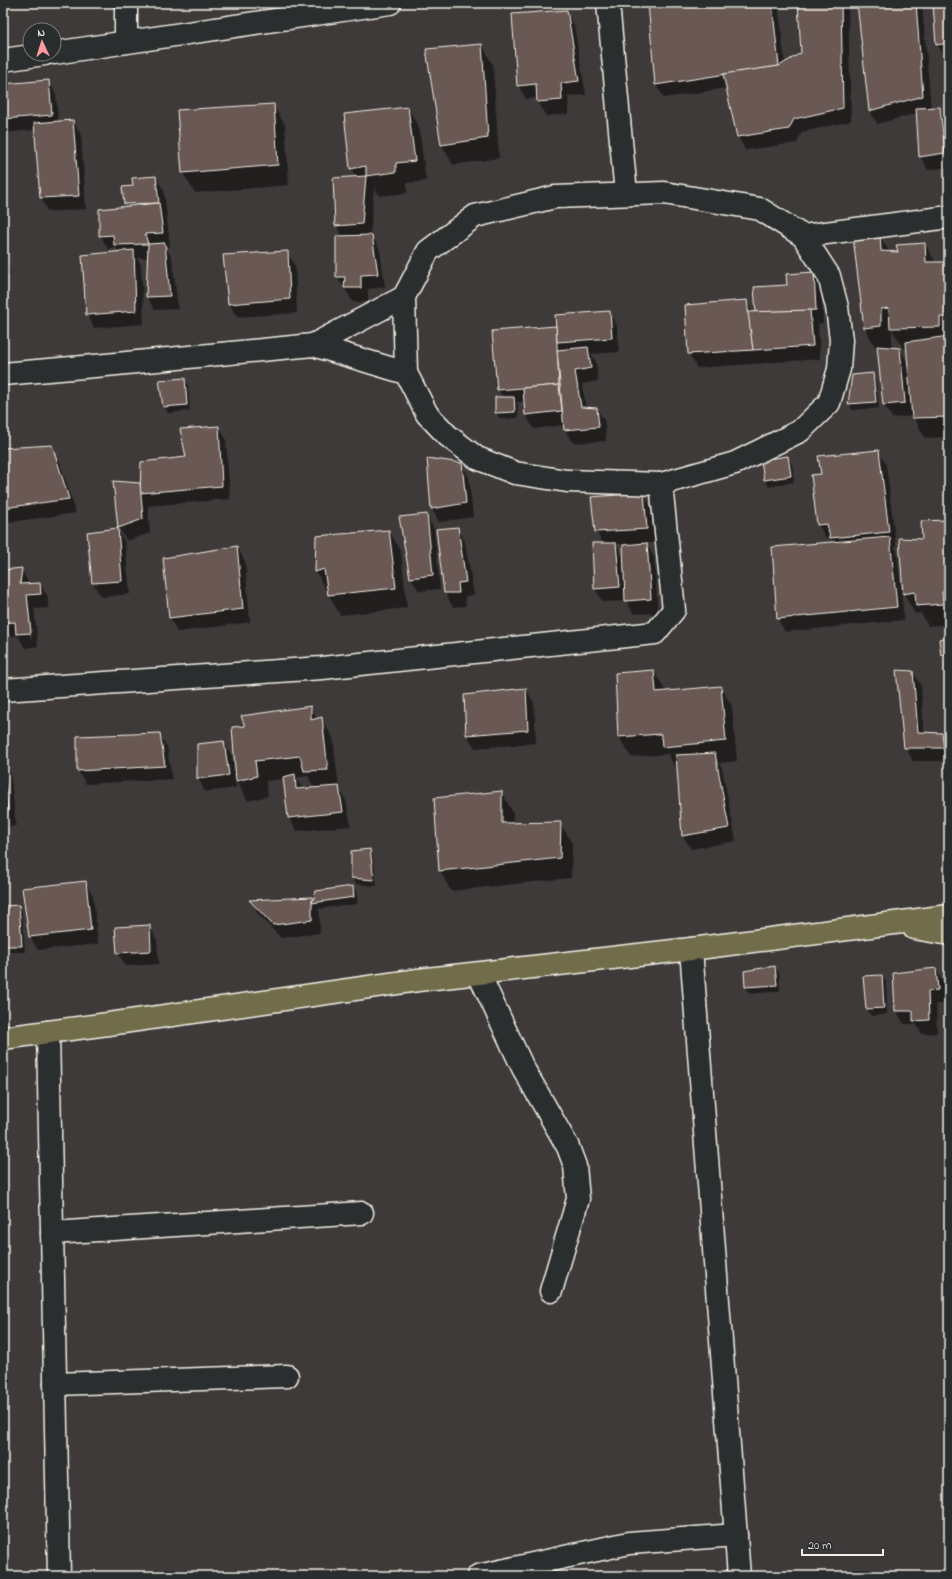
<svg xmlns="http://www.w3.org/2000/svg" width="952" height="1579" viewBox="0 0 952 1579" font-family="'Indie Flower',sans-serif">
<style>
.shadow{fill:#0007;fill-rule:evenodd}
.building{fill:#695852;stroke:#f4f1e8}
.lines{fill:none;stroke-linecap:round;stroke-linejoin:round}
.minor-casing{stroke:#f4f1e8;stroke-width:25}
.primary-casing{stroke:#f4f1e8;stroke-width:25}
.minor{stroke:#2a2d2e;stroke-width:22}
.primary{stroke:#716d4b;stroke-width:22}
</style>
<rect width="100%" height="100%" fill="#3d3a39"/>
<filter id="ink" filterUnits="userSpaceOnUse"><feTurbulence type="fractalNoise" baseFrequency=".025" numOctaves="2"/><feDisplacementMap in="SourceGraphic" scale="8" xChannelSelector="R" yChannelSelector="G"/><feConvolveMatrix kernelMatrix="1 2 1 2 8 2 1 2 1" color-interpolation-filters="sRGB"/></filter>
<g filter="url(#ink)">
<g class="shadow">
<path d="M649,3h129l7,61 17,-11 -3,-50h49l3,118 -49,11 -5,11 -52,7 -7,-14 -11,-48 -63,10 -8,-13z"/>
<path d="M858,3l64,1 9,104h9l8,14 1,45 -21,3 -8,-14 -2,-43 -41,11 -7,-14z"/>
<path d="M934,3h15v62l-12,-21z"/>
<path d="M566,11l8,14 12,70 -18,1 1,18 -23,2 -8,-14v-4l-12,1 -8,-14z"/>
<path d="M482,45l11,20 6,93 -46,7 -11,-20z"/>
<path d="M49,81l7,14 2,27 15,-1 8,14 5,74 -38,3 -7,-14 -6,-68 -32,3v-48z"/>
<path d="M273,105l12,20 4,60 -94,8 -12,-20z"/>
<path d="M408,108l11,20 7,53 -19,2v10l-28,3 -5,-9 -4,49h2l8,14 5,37 -17,2v13h-15l-16,-25v-40h6l-7,-12 21,-47 -6,-10z"/>
<path d="M156,177l8,14 6,56h-4l6,11 6,51 -23,1 -8,-13 1,-39h-11l4,7 3,59 -50,4 -7,-14 33,-61 -3,-5 -9,1 -8,-14 27,-28 -2,-4 9,-16z"/>
<path d="M3,226l1,1 6,48h-7z"/>
<path d="M879,235l11,18h10l25,-9 11,19h13v174l-24,1 -12,-22 -21,2 -8,-14 -5,-56h-3l-11,-20zM892,329l11,19h5l1,17 -10,-17h-7z"/>
<path d="M287,252l8,14 2,47 -60,4 -8,-14z"/>
<path d="M813,273l8,14 2,36 -5,1 2,35 -123,9 -8,-14 -3,-48 61,-4 6,11h4z"/>
<path d="M609,312l8,14 2,26 -28,2 5,8 2,19 -16,3 4,24 11,1 8,13 1,19 -33,2 -8,-13v-5l-31,4 -8,-14 -1,-13h-9l2,3v13l-18,1 -4,-6 8,-15 -6,-9 59,-62zM558,377h3l1,19h-2z"/>
<path d="M872,374l4,7 3,27 -27,2 -3,-7z"/>
<path d="M185,379l3,7 2,25 -22,2 -4,-7z"/>
<path d="M219,427l7,13 4,59 -82,7 2,27 -23,8 -8,-13 -5,-46 27,2 46,-27z"/>
<path d="M51,446l8,14 17,53 -73,10v-74z"/>
<path d="M878,451l8,13 10,82h-2l3,5 7,69 -119,12 -7,-13 55,-76 -3,-5h-4l-8,-14 4,-49z"/>
<path d="M788,458l4,6 2,18 -25,5 -4,-7 -2,-19z"/>
<path d="M461,464l8,13 4,40 -34,5 -7,-13z"/>
<path d="M644,494l7,14 3,35h-8l8,14 4,56 -24,1 -8,-13 -23,1 -8,-13 8,-45 -7,-13zM616,544h8l1,16z"/>
<path d="M426,515l8,14 6,60 -21,2 -8,-13z"/>
<path d="M947,521l2,4v99l-21,2 -7,-13 -6,1 -11,-20 -4,-55 24,1z"/>
<path d="M458,528l7,14 9,53 -9,1 1,10 -13,1 -8,-14z"/>
<path d="M117,529l8,14 5,51 -29,3 -8,-14 -4,-50z"/>
<path d="M389,531l12,21 6,56 -67,7 -24,-43z"/>
<path d="M237,547l8,14 5,61 -73,10 -7,-14 -6,-59z"/>
<path d="M21,569l8,15h11l8,13v11l-14,1 4,37 -13,2 -7,-12h-8l-7,-12v-53zM26,593l2,2 4,43h-2z"/>
<path d="M949,638v23h-3l-4,-6z"/>
<path d="M654,671l12,21 55,-5 11,20 5,54 -18,2 3,5 14,73 -45,8 -8,-13 -5,-69h-3l-7,-13 -37,3 -12,-20z"/>
<path d="M913,672l8,14 3,47 17,1 8,14v13h-36l-8,-14z"/>
<path d="M526,689l8,14 2,40 -61,5 -8,-13z"/>
<path d="M311,707l6,12 4,-1 12,20 6,50 7,13 5,25 -54,5 -8,-13 -5,-39 -18,2 2,15 -20,5 -13,-22 11,-52zM308,776l7,13h-12l-7,-11z"/>
<path d="M159,734l8,13 5,32 -86,5 -8,-13z"/>
<path d="M224,743l8,13 4,32 -31,4 -7,-14z"/>
<path d="M3,757l7,13 6,56 -13,1z"/>
<path d="M502,792l11,21v11l47,-1 12,20 -1,35 -120,13 -11,-20 -5,-72z"/>
<path d="M369,850l4,7 4,29 -21,-2 -4,-7z"/>
<path d="M85,882l8,14 5,48 -60,6 -8,-13z"/>
<path d="M353,887l4,6v11l-39,5 1,2 1,22 -39,5 -23,-24 -7,-13 60,-3 3,4z"/>
<path d="M18,906l4,7 3,39h-18l-3,-7 -1,-5v-33z"/>
<path d="M149,926l8,14 2,24 -33,2 -8,-13z"/>
<path d="M775,967l4,6 1,18 -30,3 -4,-7 -1,-15z"/>
<path d="M936,969l7,14 2,21h-9l1,29 -15,1 -6,-10h-12l-8,-14z"/>
<path d="M882,976l4,6 1,32 -16,2 -4,-7 -3,-32z"/>
</g>
<g class="building">
<path d="M648,3h124l7,63 -124,19z"/>
<path d="M798,3h43l2,105 -49,11 -5,10 -52,8 -14,-63 56,-8 22,-13z"/>
<path d="M857,3h59l7,93 -54,15z"/>
<path d="M933,3h16v40l-13,2z"/>
<path d="M567,10l12,71 -18,2 1,17 -25,2 -1,-18 -19,2 -5,-72z"/>
<path d="M482,44l6,94 -47,7 -15,-96z"/>
<path d="M49,80l3,35 -49,4v-35z"/>
<path d="M274,104l4,61 -96,8 -5,-63z"/>
<path d="M408,107l7,54 -19,2v9l-30,4v-10l-16,3 -6,-55z"/>
<path d="M940,107l5,46 -26,4 -3,-49z"/>
<path d="M73,120l6,76 -39,2 -6,-75z"/>
<path d="M156,176l3,27 -35,1 -2,-17 11,-1 -1,-8z"/>
<path d="M366,176l-4,48 -27,2 -2,-48z"/>
<path d="M159,203l4,30 -18,1 3,10 -34,1 -1,-10 -14,1v-27z"/>
<path d="M880,234l1,17 17,1 -2,-7 29,-2 1,19h23v55h-9v10l-50,1 -1,-20 -8,1v17l-17,2 -11,-91z"/>
<path d="M372,235l6,39 -17,1v13h-17l1,-11h-9v-41z"/>
<path d="M165,243l5,53 -24,1 2,-53z"/>
<path d="M134,250l2,61 -50,4 -4,-60z"/>
<path d="M288,251l2,48 -62,5 -5,-49z"/>
<path d="M814,272l2,38 -60,2 -2,-25 33,-2 -1,-11z"/>
<path d="M747,300l6,50 -65,4 -3,-49z"/>
<path d="M810,310l3,36 -60,4 -5,-38z"/>
<path d="M610,311l2,27 -55,4 -2,-27z"/>
<path d="M556,326l3,59 -62,5 -5,-59z"/>
<path d="M949,336v81l-37,1 -6,-76z"/>
<path d="M877,346l23,2 5,55 -22,2z"/>
<path d="M588,347l3,21 -16,3 6,36 16,1 2,19 -35,3 -7,-80z"/>
<path d="M873,373l3,29 -28,2 4,-29z"/>
<path d="M185,378l2,27 -24,2 -4,-27z"/>
<path d="M559,385l3,26 -37,4 -2,-27z"/>
<path d="M495,397h19l1,15 -20,1z"/>
<path d="M219,426l3,60 -82,7 1,-31 45,-5 -6,-28z"/>
<path d="M52,445l17,54 -66,9v-60z"/>
<path d="M879,450l10,82 -59,6 -3,-14 -10,1 -6,-50 10,-1 -3,-18z"/>
<path d="M788,456l3,20 -27,4 -3,-20z"/>
<path d="M427,458l35,5 4,40 -35,6z"/>
<path d="M113,481l27,2 3,36 -25,9z"/>
<path d="M644,493l3,36 -52,3 -4,-35z"/>
<path d="M427,514l6,61 -23,3 -11,-61z"/>
<path d="M947,520l2,19v52l-7,1 1,12 -27,2 -1,-14 -12,2 -4,-56 23,1 -1,-18z"/>
<path d="M458,527l8,55 -8,1 1,10h-15l-8,-64z"/>
<path d="M118,528l4,53 -30,2 -5,-51z"/>
<path d="M389,530l7,58 -68,7 -4,-26 -9,3 1,-36z"/>
<path d="M890,537l7,70 -120,12 -5,-72z"/>
<path d="M592,543h24l4,44 -26,2z"/>
<path d="M647,543l4,56 -26,2 -2,-56z"/>
<path d="M237,546l6,63 -74,9 -6,-60z"/>
<path d="M22,568l-2,16 20,-1 1,11 -14,1 4,38 -15,1 -1,-12 -12,1v-53z"/>
<path d="M949,637v18h-8l-2,-16z"/>
<path d="M654,670l2,22 65,-6 5,55 -64,6 -1,-13 -43,3 -3,-64z"/>
<path d="M896,670l17,1 5,61 24,1 2,15h-40z"/>
<path d="M526,688l2,42 -62,5 -2,-40z"/>
<path d="M311,706v14l11,-3 6,53 -24,1 -4,-15 -45,5 2,15 -21,5 -4,-54 13,-1 -4,-10z"/>
<path d="M160,733l5,33 -88,5v-35z"/>
<path d="M224,741l5,34 -32,4v-35z"/>
<path d="M715,753l14,75 -47,8 -6,-81z"/>
<path d="M3,755l5,57 -5,1z"/>
<path d="M295,774l1,15 43,-3 4,26 -55,6 -5,-41z"/>
<path d="M502,791v32l59,-1 -1,36 -121,13 -5,-73z"/>
<path d="M370,849l4,31 -23,-2v-27z"/>
<path d="M86,881l5,49 -62,7 -7,-49z"/>
<path d="M353,886l1,11 -42,6 4,-12z"/>
<path d="M312,897v23l-39,5 -24,-25z"/>
<path d="M19,905l3,41h-19v-40z"/>
<path d="M150,925l1,26 -34,2 -2,-26z"/>
<path d="M775,966l2,19 -32,2 -1,-16z"/>
<path d="M936,968l2,22 -10,1 1,29 -16,1v-10h-18l-2,-38z"/>
<path d="M882,975l2,33 -18,1 -3,-33z"/>
</g>
<g class="lines">
<defs>
<g id="minor">
<path d="M126,3v39"/>
<path d="M608,3l18,191"/>
<path d="M54,53l336,-50"/>
<path d="M3,60l42,-6"/>
<path d="M803,236l146,-19"/>
<path d="M313,345l91,-48 24,-46 47,-35 80,-19 109,-4 96,16 43,27 26,40 8,31 4,33 -2,29 -10,34 -29,28 -65,32 -74,21 -94,-3 -52,-8 -38,-15 -29,-22 -21,-22 -21,-41 -2,-76"/>
<path d="M3,374l103,-9 207,-20 93,28"/>
<path d="M3,690l319,-22 333,-35 19,-23 -13,-126"/>
<path d="M691,949l48,627"/>
<path d="M479,974l44,94 45,79 7,19 3,33 -27,92"/>
<path d="M48,1032l11,544"/>
<path d="M52,1233l310,-20"/>
<path d="M55,1384l232,-8"/>
<path d="M478,1576l151,-33 107,-8"/>
</g>
<g id="primary">
<path d="M914,928l35,6"/>
<path d="M3,1038l120,-16 295,-42 273,-31 258,-33"/>
</g>
</defs>
<use href="#minor" class="minor-casing"/>
<use href="#primary" class="primary-casing"/>
<use href="#minor" class="minor"/>
<use href="#primary" class="primary"/>
</g>
</g>
<rect width="952" height="1579" fill="none" stroke="#2a2d2e" stroke-width="16"/>
<rect x="8" y="8" width="936" height="1563" fill="none" stroke="#f4f1e8" stroke-width="1.5" filter="url(#ink)"/>
<g transform="translate(42 42) rotate(356)"><circle r="19" fill="#2a2d2e" stroke="#7b7b78"/>
<path d="M0-3L7 15L0 10L-7 15Z" fill="#ff9aa2"/>
<text y="-6" font-size="11" font-weight="bold" text-anchor="middle" fill="#f4f1e8">N</text>
</g>
<path d="M802 1549v6h81v-6" fill="none" stroke="#f4f1e8" stroke-width="2"/>
<text x="808" y="1549" font-size="12" fill="#f4f1e8" stroke="#2a2d2e" stroke-width="3" paint-order="stroke">20 m</text>
</svg>
